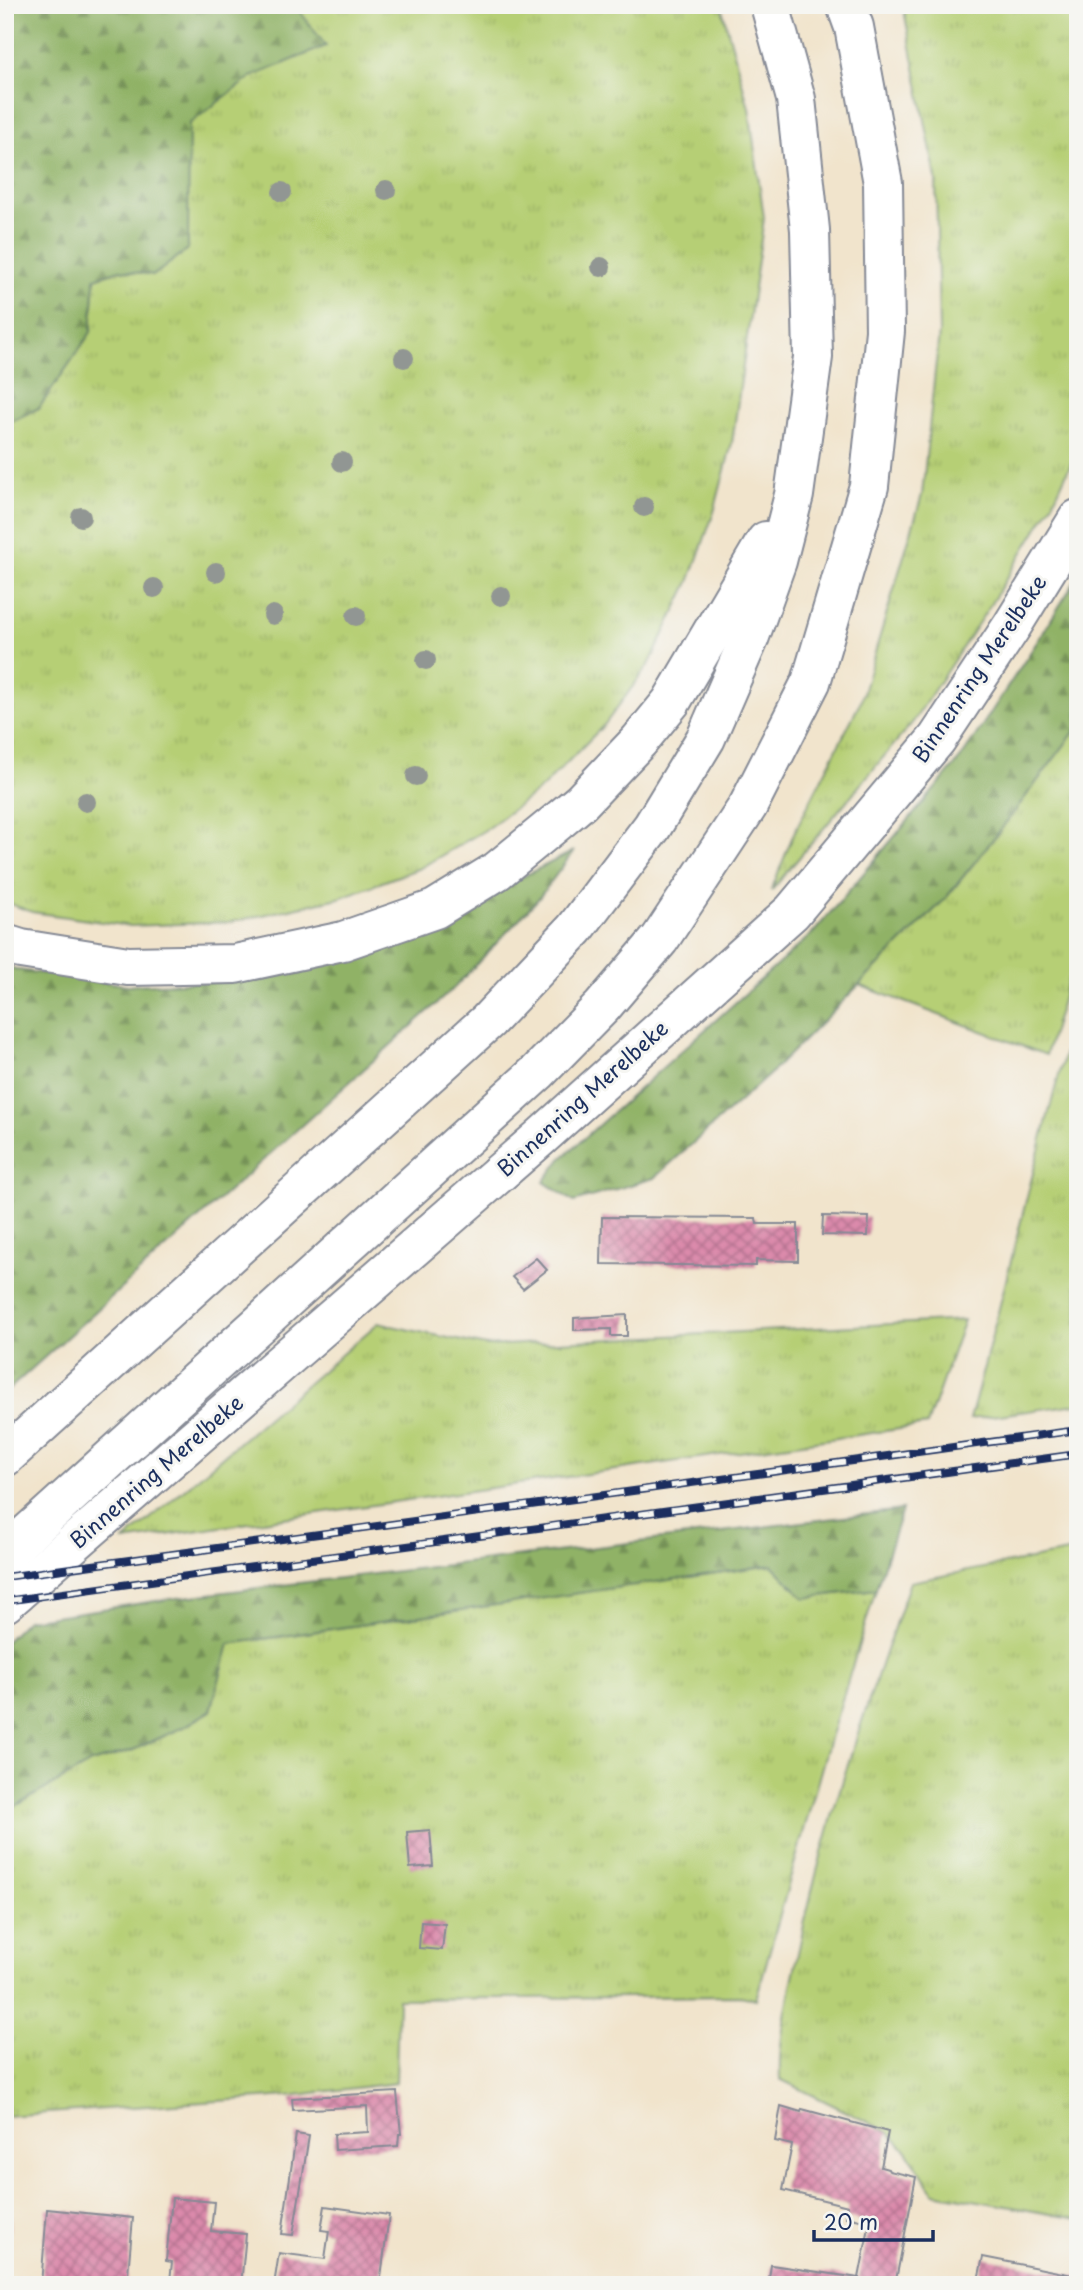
<svg xmlns="http://www.w3.org/2000/svg" width="1083" height="2290" viewBox="0 0 1083 2290" font-family="'Playpen Sans',sans-serif">
<style>
.grass{fill:url(#grass-tufts);stroke:#687f69;stroke-width:2}
.forest{fill:url(#forest-firs);stroke:#567062;stroke-width:2}
.building{fill:url(#building-cross-hatch)}
.lines{fill:none;stroke-linecap:round;stroke-linejoin:round}
.highway-casing{stroke:#868a95;stroke-width:42}
.highway{stroke:#fff;stroke-width:38}
.rail-casing{stroke:#1b2f5e;stroke-width:8}
.rail{stroke:#f6f6f2;stroke-width:5;stroke-dasharray:16;stroke-linecap:butt}
.tree{fill:#919693}
.labels{text-anchor:middle;stroke-width:6;stroke-linejoin:round;paint-order:stroke}
.street-label{font-size:21px;fill:#1b2f5e;stroke:#f6f6f2}
</style>
<defs>
<pattern id="grass-tufts" width="24" height="20" patternUnits="userSpaceOnUse" patternTransform="scale(1.75)"><rect width="24" height="20" fill="#b6cf74"/><path d="M3 7l-1-3M5 7V3M7 7l1-3M15 17l-1-3M17 17v-4M19 17l1-3" fill="none" stroke="#9cb267"/></pattern>
<pattern id="forest-firs" width="22" height="20" patternUnits="userSpaceOnUse" patternTransform="scale(1.75)"><rect width="22" height="20" fill="#90b266"/><path d="M5 1l3.5 6h-7zM16 11l3.5 6h-7z" fill="#759157"/></pattern>
<pattern id="building-cross-hatch" width="8" height="8" patternUnits="userSpaceOnUse" patternTransform="scale(1.75)"><rect width="8" height="8" fill="#db8aab"/><path d="M0 0l8 8M0 8l8-8" fill="none" stroke="#b1718e"/></pattern>
</defs>
<rect width="100%" height="100%" fill="#f6f6f2"/>
<filter id="ink" filterUnits="userSpaceOnUse"><feTurbulence type="fractalNoise" baseFrequency=".0143" numOctaves="2"/><feDisplacementMap in="SourceGraphic" scale="14" xChannelSelector="R" yChannelSelector="G"/><feConvolveMatrix kernelMatrix="1 2 1 2 8 2 1 2 1" color-interpolation-filters="sRGB"/></filter>
<filter id="wash" filterUnits="userSpaceOnUse"><feTurbulence type="fractalNoise" baseFrequency=".00686" numOctaves="4" result="noise"/><feDisplacementMap in="SourceGraphic" scale="28" xChannelSelector="R" yChannelSelector="G"/><feGaussianBlur stdDeviation="1.57" result="paint"/><feColorMatrix in="noise" values="0 0 0 0 0 0 0 0 0 0 0 0 0 0 0 0 0 1.4 0 .05"/><feComposite in="paint" operator="in"/></filter>
<g filter="url(#wash)">
<rect width="100%" height="100%" fill="#f1e4cc"/>
<g class="grass">
<path d="M295,5h426l28,103 15,110 -32,225 -18,69 -25,70 -39,81 -45,61 -63,64 -57,42 -65,38 -81,30 -108,24 -101,4 -98,-14 -27,-10v-478l34,-16 52,-76 4,-54 24,-8 35,5 34,-26v-125l63,-47 74,-31z"/>
<path d="M903,5h175v443l-25,55 -66,107 -74,112 -142,169 23,-58 66,-130 62,-208 17,-162 -3,-155z"/>
<path d="M1078,727v219l-32,109 -187,-70 87,-87 53,-66z"/>
<path d="M1078,1008v396l-108,15c38,-137 67,-275 108,-411z"/>
<path d="M964,1320l-37,105 -803,116 254,-218 108,23z"/>
<path d="M1078,1550v669l-144,-26 -27,-42 -19,-19 -108,-53c-2,-41 9,-82 17,-121 26,-130 69,-251 113,-376z"/>
<path d="M772,1565l32,33 72,-9 -49,160 -71,250 -16,-3 -342,3 -2,84 -108,13 -283,20v-304l86,-49 40,-12 53,-24 27,-16 17,-67z"/>
</g>
<g class="forest">
<path d="M5,5h290l31,41 -75,31 -62,47 -1,125 -34,26 -34,-5 -25,8 -4,54 -52,76 -34,16z"/>
<path d="M1078,576v151l-79,105 -53,66 -176,176 -116,104 -80,24 -30,-20 17,-23 253,-227 147,-174 76,-116z"/>
<path d="M574,851l-36,48 -83,88 -450,406v-428l13,5 109,15 112,-4 206,-60 73,-42z"/>
<path d="M902,1510l-26,79 -72,9 -32,-33 -543,79 -18,66 -27,17 -53,24 -40,12 -86,49v-170l22,-22 157,-23z"/>
</g>
<g id="blocks">
<g class="building">
<path d="M823,1216l46,1 -1,19 -46,-1z"/>
<path d="M602,1217l154,1 1,6h41v37l-42,-1v6l-155,-2z"/>
<path d="M536,1258l11,12 -24,19 -11,-12z"/>
<path d="M627,1315v21h-16v-7l-37,1v-12z"/>
<path d="M430,1830l3,36 -23,2 -3,-36z"/>
<path d="M421,1922l24,2 -3,26 -23,-2z"/>
<path d="M397,2092l4,42h-2l-1,12 -63,4 -1,-16 34,-2 -1,-26 -74,4 -1,-12z"/>
<path d="M781,2106l20,6 1,-3 86,23 -7,35 7,2 1,2 27,6 -21,108h-127l3,-20 88,13 11,-56 -24,-5 2,-11 -65,-16 9,-45 -17,-4z"/>
<path d="M296,2134l13,2 -16,99 -11,-1z"/>
<path d="M172,2198l42,4 -3,29 35,3 -5,51 -71,-4 2,-19 -6,-1z"/>
<path d="M325,2206l64,9 -9,70h-106l5,-32 46,6 4,-28 -8,-1z"/>
<path d="M47,2209l86,9 -6,67h-86z"/>
<path d="M5,2212l6,1 -4,46h-2z"/>
<path d="M983,2257l95,19v9h-101z"/>
</g>
</g>
</g>
<g filter="url(#ink)">
<use href="#blocks" fill-opacity="0" stroke="#868a95" stroke-width="2"/>
<g class="lines">
<defs>
<g id="highway">
<path d="M5,944l16,5 107,17 107,-2 108,-23 92,-32 62,-38 60,-49 24,-20 58,-61 32,-39 95,-161"/>
<path d="M5,1457l483,-436 87,-92 77,-102 54,-89 43,-99 28,-78 17,-66 19,-138 -3,-127 -14,-131 -26,-94"/>
<path d="M5,1554l533,-482 64,-65 58,-68 88,-133 63,-124 58,-196 16,-155 -2,-148 -29,-156 -8,-22"/>
<path d="M5,1603l536,-466 251,-225 145,-173 75,-113 66,-107"/>
</g>
</defs>
<use href="#highway" class="highway-casing"/>
<use href="#highway" class="highway"/>
<defs>
<g id="rail">
<path d="M5,1577l1073,-147"/>
<path d="M5,1601l1073,-147"/>
</g>
</defs>
<use href="#rail" class="rail-casing"/>
<use href="#rail" class="rail"/>
</g>
<g class="tree">
<circle cx="386" cy="190" r="10"/>
<circle cx="282" cy="192" r="10"/>
<circle cx="601" cy="267" r="10"/>
<circle cx="404" cy="358" r="10"/>
<circle cx="342" cy="462" r="10"/>
<circle cx="644" cy="507" r="10"/>
<circle cx="81" cy="517" r="10"/>
<circle cx="216" cy="572" r="10"/>
<circle cx="154" cy="588" r="10"/>
<circle cx="501" cy="596" r="10"/>
<circle cx="273" cy="615" r="10"/>
<circle cx="356" cy="616" r="10"/>
<circle cx="426" cy="660" r="10"/>
<circle cx="416" cy="776" r="10"/>
<circle cx="86" cy="802" r="10"/>
</g>
</g>
<g class="labels">
<g class="street-label">
<text transform="translate(980 669) rotate(-56)" y="7">Binnenring Merelbeke</text>
<text transform="translate(583 1099) rotate(-42)" y="7">Binnenring Merelbeke</text>
<text transform="translate(157 1472) rotate(-41)" y="7">Binnenring Merelbeke</text>
</g>
</g>
<rect width="1083" height="2290" fill="none" stroke="#f6f6f2" stroke-width="28"/>
<path d="M814 2230v10h119v-10" fill="none" stroke="#1b2f5e" stroke-width="3.5"/>
<text x="824" y="2230" font-size="21" fill="#1b2f5e" stroke="#f6f6f2" stroke-width="5" paint-order="stroke">20 m</text>
</svg>
